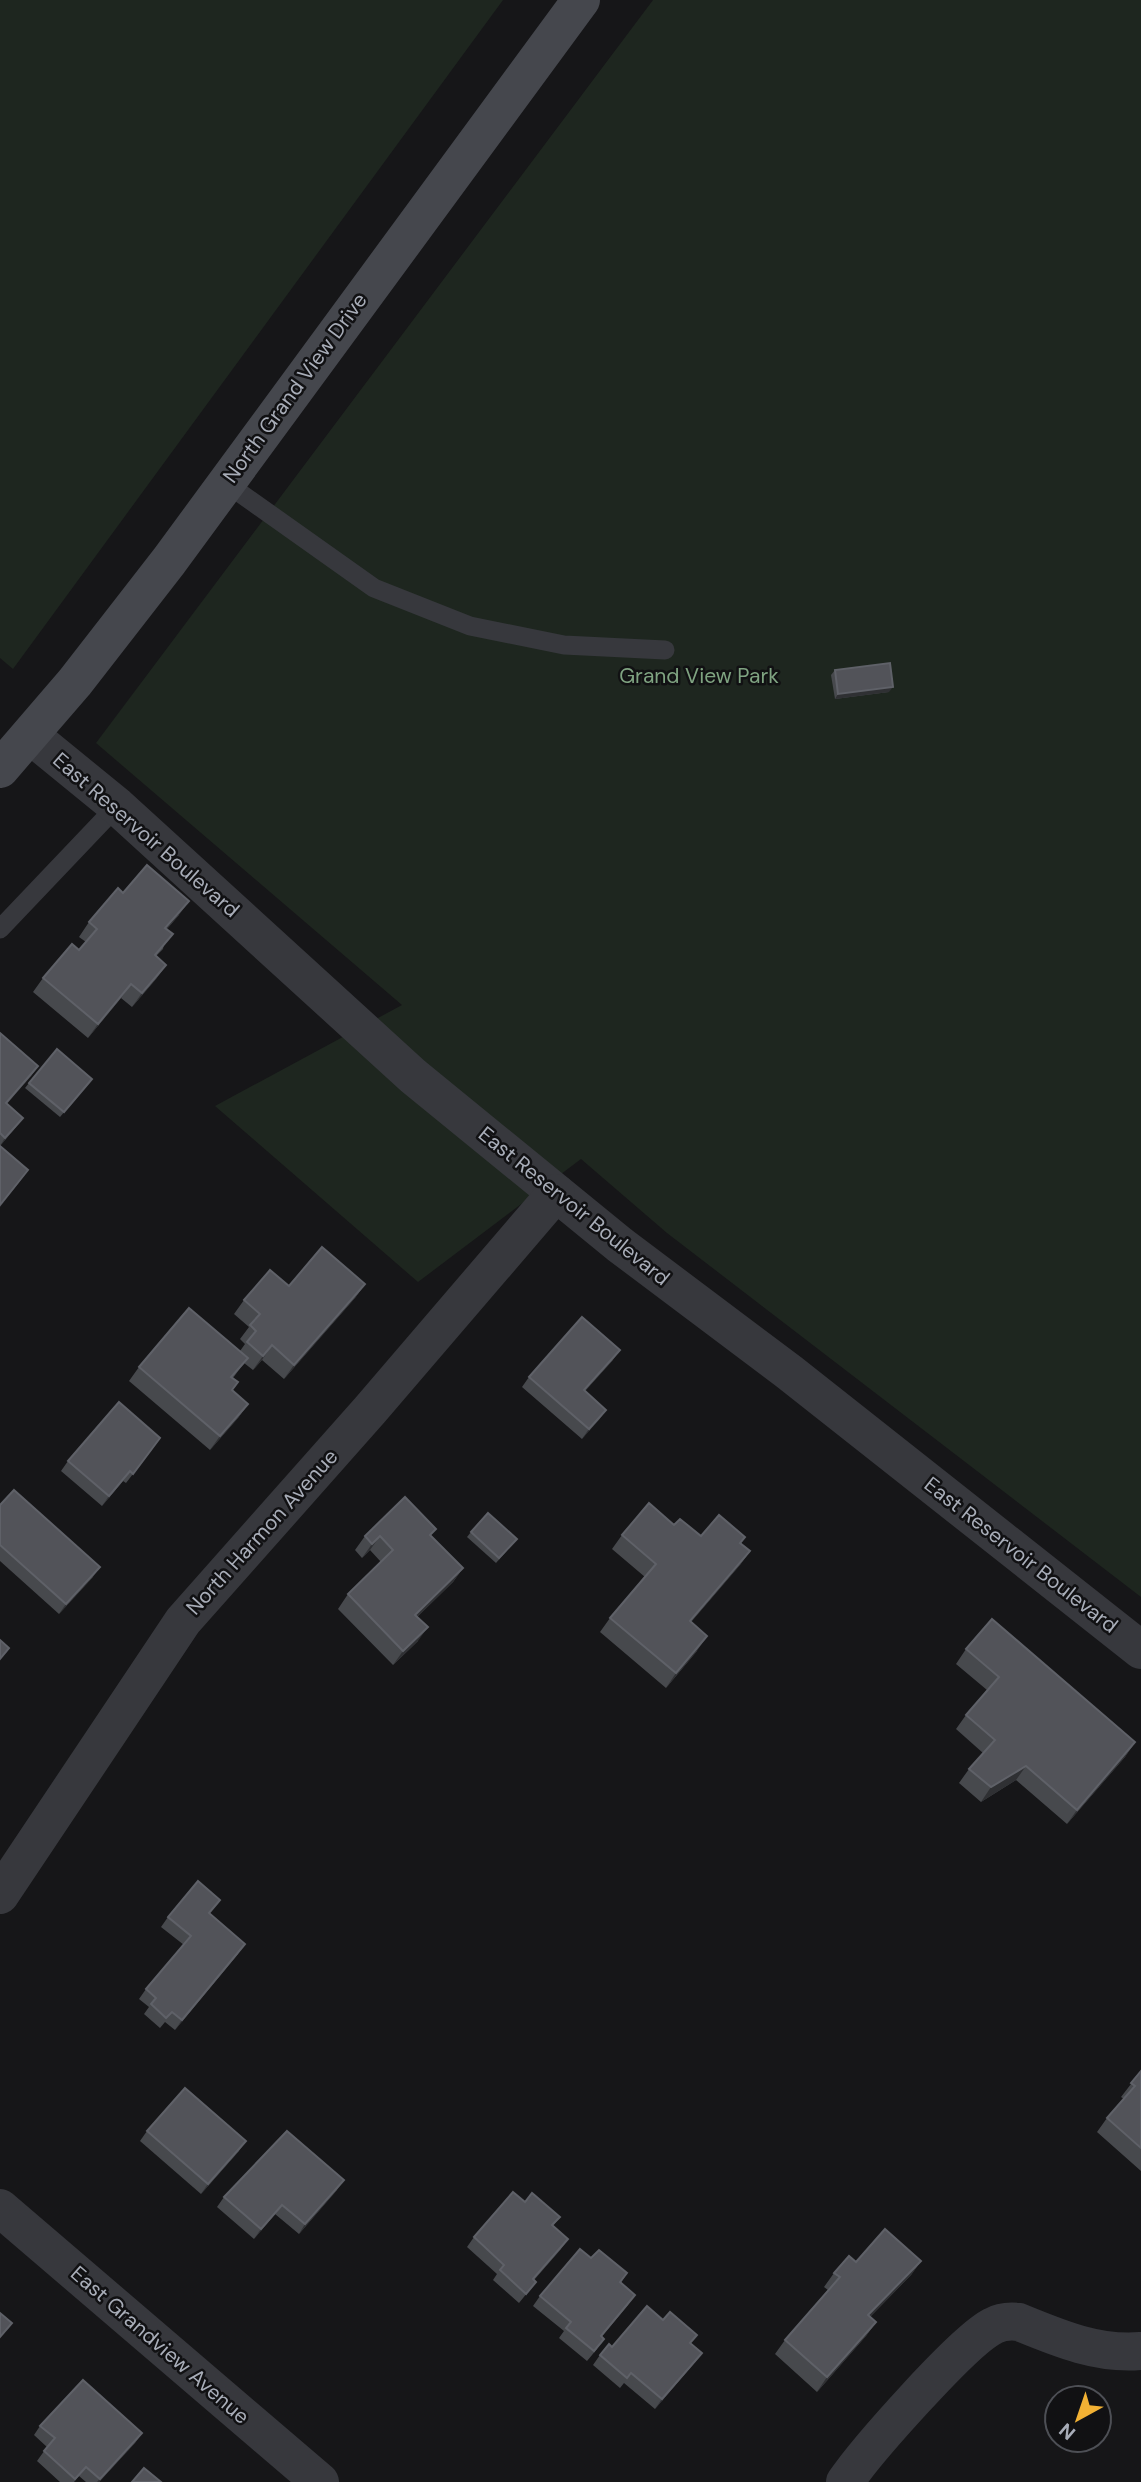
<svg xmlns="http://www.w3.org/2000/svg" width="1141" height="2482" viewBox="0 0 1141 2482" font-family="'DM Sans',sans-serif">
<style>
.green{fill:#1e261f}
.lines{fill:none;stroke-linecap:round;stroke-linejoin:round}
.lane{stroke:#37383d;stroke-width:19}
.street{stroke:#37383d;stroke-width:38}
.secondary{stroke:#45474d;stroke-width:38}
.wall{fill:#47494d}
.shaded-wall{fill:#2f3033}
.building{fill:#525359;stroke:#5f6168;stroke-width:2}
.labels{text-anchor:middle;stroke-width:5;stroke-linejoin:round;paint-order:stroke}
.street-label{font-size:21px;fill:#a8adb8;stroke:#111113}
.park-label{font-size:21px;fill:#7fa381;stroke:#111113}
</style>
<rect width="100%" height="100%" fill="#161618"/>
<g class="green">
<path d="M0,0h503l-490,669 -13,-11z"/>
<path d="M653,0h488v1597l-474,-364 -86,-74 -163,123 -203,-176 187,-101 -306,-262z"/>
</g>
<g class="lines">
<g class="lane">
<path d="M226,483l148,105 96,38 94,19 101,5"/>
<path d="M0,929l117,-123"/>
</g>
<g class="street">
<path d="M30,735l87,71 296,270 207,169 169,127 352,278"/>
<path d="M0,1895l183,-274 187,-211 186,-217"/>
<path d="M0,2208l320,274"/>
<path d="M845,2482c21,-31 118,-141 148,-156 9,-5 17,-5 26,-4 39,16 79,33 122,29"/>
</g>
<path class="secondary" d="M0,769l75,-87 94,-121 412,-561"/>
</g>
<g class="wall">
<path d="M835,670l54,22 -54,7 -4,-24z"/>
<path d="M123,893l56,22 -12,14 -4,20 -7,7 10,9 -10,14 -24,28 -11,-9 -33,40 -55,-46 10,-14 36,-28 7,-8 -7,-5 10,-15z"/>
<path d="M0,1033l38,33 -7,10 -24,27 9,24 -16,19z"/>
<path d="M29,1083l59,1 -28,33 -35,-29z"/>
<path d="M365,1284l-10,14 -71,81 -22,-19 -9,10 -9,-7 -11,15 5,4 -6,9 16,13 -10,14 -28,32 -81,-69 10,-14 101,-16 5,-7 -5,-5 9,-12 -15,-13 10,-14 45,-14z"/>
<path d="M613,1360l-28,31 21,19 -24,29 -60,-52 7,-10z"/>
<path d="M153,1448l-27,35 -3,-2 -21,25 -41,-35 7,-10z"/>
<path d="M0,1505l93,72 -34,37 -59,-53z"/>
<path d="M674,1525l27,11 44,1 -4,6 9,8 -10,14 -49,57 6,29 -31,37 -66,-56 10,-14 35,-41 -33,-28 10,-14z"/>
<path d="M471,1532l42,12 -17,19 -29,-26z"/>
<path d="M365,1536h66l32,32 -10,14 -36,35 1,24 -25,24 -55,-56 10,-15 33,-32 -11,-12 -8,8 -7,-8z"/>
<path d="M966,1649l169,93 -10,15 -58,67 -51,-44 -35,22 -22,-19 10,-14 14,-16 -27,-24 10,-14 21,-25 -31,-26z"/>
<path d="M210,1914l28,40 -63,76 -10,-8 -5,6 -16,-14 5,-7 -10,-8 7,-10 38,-44 -23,-18 7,-10z"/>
<path d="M1141,2071v100l-44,-39 10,-14 17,-19 -3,-2z"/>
<path d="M147,2131l92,20 -38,43 -61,-53z"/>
<path d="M337,2190l-38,44 -24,-20 -21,25 -37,-32 7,-10z"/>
<path d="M525,2202l35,15 -7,9 8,23 -27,31 2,2 -17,21 -26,-23 4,-6 -30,-27 7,-10z"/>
<path d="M591,2258l36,15 -6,10 7,22 -27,32 -4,12 -10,12 -28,-23 5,-7 -31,-25 7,-10z"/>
<path d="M921,2261l-10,14 -41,42 6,5 -10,14 -49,56 -42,-38 10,-14 43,-50 -4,-3 10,-14 22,-11z"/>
<path d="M691,2344l11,9 -7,9 -40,47 -31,-26 -4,5 -27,-23 7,-10 12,-8z"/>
<path d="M40,2426l102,7 -7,10 -36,39h-13l-7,-6 -5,6h-14l-23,-21 10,-14 -13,-12z"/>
</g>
<g class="shaded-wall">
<path d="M893,687l-4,5 -54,7 3,-5z"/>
<path d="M189,901l-10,14 -24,27 10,-14z"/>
<path d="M166,965l-10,14 -24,28 10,-14z"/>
<path d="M131,984l-10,14 -33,40 10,-14z"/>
<path d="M38,1066l-7,10 -31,36 6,-9z"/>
<path d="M23,1118l-7,9 -16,19 5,-8z"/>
<path d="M28,1170l-10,14 -18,23v-2z"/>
<path d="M365,1284l-10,14 -71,81 10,-14z"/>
<path d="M272,1345l-10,15 -9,10 10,-14z"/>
<path d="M620,1350l-7,10 -36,40 7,-10z"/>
<path d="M248,1404l-10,14 -28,32 10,-14z"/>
<path d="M606,1410l-7,10 -17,19 7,-10z"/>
<path d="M130,1471l-7,10 -21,25 7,-10z"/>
<path d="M380,1536l-10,14 -8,8 10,-14z"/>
<path d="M750,1551l-10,14 -60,70 10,-14z"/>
<path d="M100,1567l-7,10 -34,37 7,-10z"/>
<path d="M463,1568l-10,14 -48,47 10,-14z"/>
<path d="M428,1627l-10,14 -25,24 10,-14z"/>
<path d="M707,1636l-10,15 -31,37 10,-15z"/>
<path d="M1135,1742l-10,15 -58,67 10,-14z"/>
<path d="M1026,1766l-10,14 -35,22 10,-15z"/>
<path d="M245,1944l-7,10 -63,76 7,-10z"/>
<path d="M246,2141l-7,10 -38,43 7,-10z"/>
<path d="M344,2180l-7,10 -38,44 6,-10z"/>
<path d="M282,2205l-7,9 -21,25 7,-10z"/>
<path d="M568,2239l-7,10 -35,40 7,-10z"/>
<path d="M921,2261l-10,14 -53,54 10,-14z"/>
<path d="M635,2295l-7,10 -34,41 7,-10z"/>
<path d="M876,2322l-10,14 -49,56 10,-15z"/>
<path d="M702,2353l-7,9 -40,47 7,-10z"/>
<path d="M142,2433l-7,10 -36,39h-2z"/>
</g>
<g class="building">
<path d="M890,663l3,24 -55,7 -3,-24z"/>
<path d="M147,865l42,36 -24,27 8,6 -18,21 11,10 -24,28 -11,-9 -33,40 -55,-46 29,-34 7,6 18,-21 -8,-7 29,-34 5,5z"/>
<path d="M0,1033l38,33 -32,37 17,15 -18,20 -5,-5z"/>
<path d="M57,1049l35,30 -28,33 -35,-29z"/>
<path d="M0,1146l28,24 -28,35z"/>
<path d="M322,1247l43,37 -71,81 -22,-20 -9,11 -16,-14 9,-11 -6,-6 10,-11 -16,-14 26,-30 19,16z"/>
<path d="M189,1308l59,50 -17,19 7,5 -6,8 16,14 -28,32 -81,-69z"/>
<path d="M582,1317l38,33 -36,40 22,20 -17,19 -60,-52z"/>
<path d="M119,1402l41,36 -27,36 -3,-3 -21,25 -41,-35z"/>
<path d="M14,1490l86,77 -34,37 -66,-59v-40z"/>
<path d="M405,1497l31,32 -6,6 33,33 -48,47 13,12 -25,24 -55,-57 45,-44 -13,-14 -8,8 -7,-8z"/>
<path d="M649,1503l25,22 6,-6 21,17 18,-21 26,22 -5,6 10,8 -60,70 17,15 -31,37 -66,-55 46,-54 -34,-29z"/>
<path d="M488,1513l29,26 -18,19 -28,-26z"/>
<path d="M992,1619l143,123 -58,68 -51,-44 -35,21 -22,-18 26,-29 -29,-25 33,-38 -33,-28z"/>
<path d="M0,1640l9,8 -9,11z"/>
<path d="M198,1881l22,19 -11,13 36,31 -63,76 -10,-8 -6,6 -15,-14 5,-6 -10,-9 45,-53 -23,-19z"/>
<path d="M1141,2071v77l-34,-30 28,-32 -4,-3z"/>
<path d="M185,2088l61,53 -38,43 -61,-53z"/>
<path d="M287,2131l57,49 -39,44 -23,-19 -21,24 -37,-32z"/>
<path d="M513,2192l12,10 7,-9 28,24 -8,8 16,14 -35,40 3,3 -10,12 -26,-24 4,-5 -30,-28z"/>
<path d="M885,2229l36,32 -53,54 8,7 -49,55 -42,-37 55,-63 -6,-4 15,-17 7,6z"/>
<path d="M580,2249l11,9 8,-8 28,23 -7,9 15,13 -34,41 3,3 -10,12 -28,-23 5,-6 -31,-26z"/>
<path d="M647,2306l16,14 7,-8 27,23 -7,8 12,10 -40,46 -31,-26 -4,5 -27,-23 9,-11 3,3z"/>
<path d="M0,2313l12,10 -12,14z"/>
<path d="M83,2380l59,53 -42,46 -14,-12 -11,12 -31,-28 11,-13 -15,-12z"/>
<path d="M144,2468l17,14h-29z"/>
</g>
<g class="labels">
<g class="street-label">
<text transform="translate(295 388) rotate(-54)" y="7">North Grand View Drive</text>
<text transform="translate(146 835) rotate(41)" y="7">East Reservoir Boulevard</text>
<text transform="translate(574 1206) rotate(39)" y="7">East Reservoir Boulevard</text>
<text transform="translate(262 1532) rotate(-48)" y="7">North Harmon Avenue</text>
<text transform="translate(1021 1555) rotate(38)" y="7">East Reservoir Boulevard</text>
<text transform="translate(160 2345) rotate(41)" y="7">East Grandview Avenue</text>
</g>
<g class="park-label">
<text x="699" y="683">Grand View Park</text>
</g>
</g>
<g transform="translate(1078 2419) rotate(220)"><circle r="33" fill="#111113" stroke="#4d4f55" stroke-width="2"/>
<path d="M0-5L12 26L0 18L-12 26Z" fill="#f2b134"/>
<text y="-10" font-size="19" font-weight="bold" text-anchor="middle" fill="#a8adb8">N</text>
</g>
</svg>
